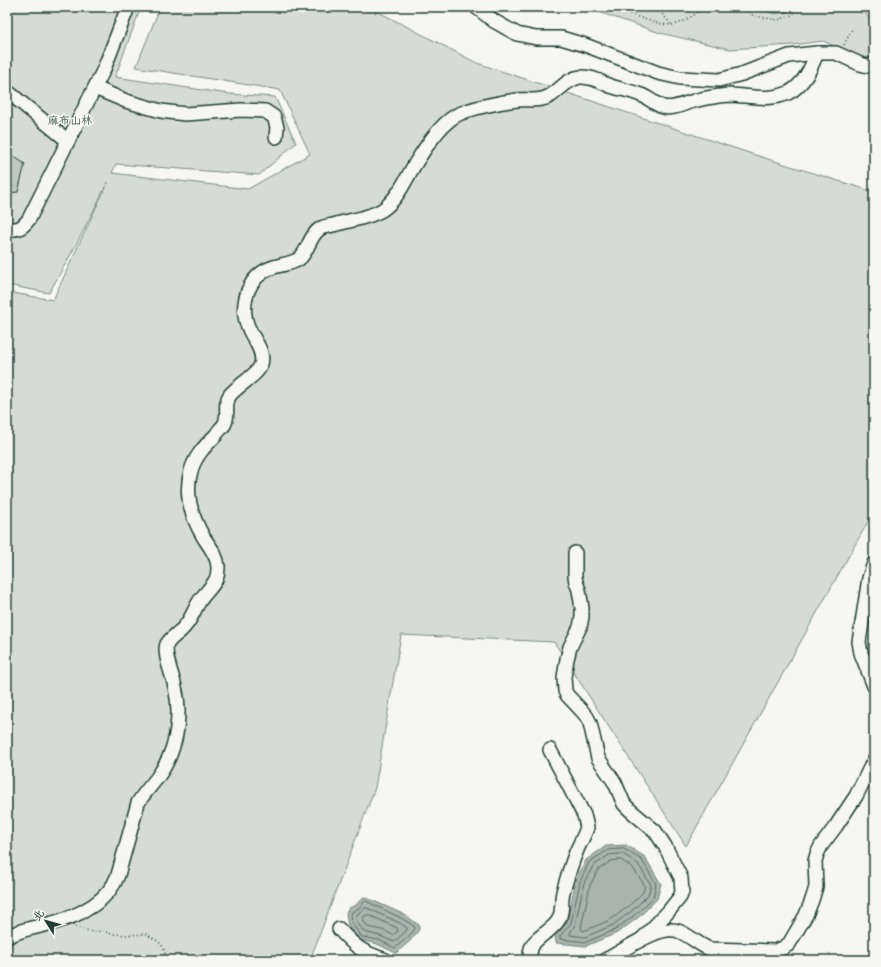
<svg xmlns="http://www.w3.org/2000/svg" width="881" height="967" viewBox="0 0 881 967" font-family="Kalam,'LXGW WenKai TC',sans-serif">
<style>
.green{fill:#d6dbd6;stroke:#7a8c85}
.water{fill:#aab3ae;stroke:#72847d}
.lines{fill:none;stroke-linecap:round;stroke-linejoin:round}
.shore{stroke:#576c65;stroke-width:1}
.building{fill:#c1c8c3;stroke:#1f3d34}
.minor-casing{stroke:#1f3d34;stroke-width:16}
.path{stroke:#1f3d34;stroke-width:1.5;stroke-dasharray:1 3;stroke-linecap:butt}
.minor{stroke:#f6f6f2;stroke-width:13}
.labels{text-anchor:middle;stroke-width:3;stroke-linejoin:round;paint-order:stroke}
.park-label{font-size:11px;fill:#445d54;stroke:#f6f6f2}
</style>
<rect width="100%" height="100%" fill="#f6f6f2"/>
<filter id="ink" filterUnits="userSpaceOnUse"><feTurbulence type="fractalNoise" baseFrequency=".025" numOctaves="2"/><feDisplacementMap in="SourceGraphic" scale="8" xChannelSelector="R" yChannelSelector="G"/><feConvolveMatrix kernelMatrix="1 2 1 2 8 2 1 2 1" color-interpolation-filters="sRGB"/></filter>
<g filter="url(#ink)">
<g class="green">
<path d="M7,7h134l-26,70 114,17 46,3 21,46 -37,32 -143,-11 -4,9 136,16 62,-35 -30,-64 -144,-23 24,-60h209l108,56 275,91 122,38v319l-188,335 -132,-204 -153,-7 -26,153 -65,172h-303v-668l46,8 55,-118 -32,63 -27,48 -42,-8z"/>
<path d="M587,7h275l12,20v22l-5,12 -46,-20 -31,4 -62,4 -70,-16 -70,-24z"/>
</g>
<g class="water">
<path d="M663,7h23l-4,3 -12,2z"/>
<path d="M762,7h31l-3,4c-11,3 -19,5 -28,-4z"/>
<path d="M626,845l19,12 16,27 -4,15 -18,18 -22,16 -31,13 -30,-3 -1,-8 12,-13 9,-42 10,-20 20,-14z"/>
<path d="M365,897l40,18 14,10v5l-9,11 -14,12 -19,-9 -17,-4 -12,-14 -2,-13 3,-5 7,-3 6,-7z"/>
</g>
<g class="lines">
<g class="shore">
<path d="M624,849l18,11 14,24 -3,14 -17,16 -21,16 -29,12 -26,-3v-3l11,-13 9,-41 9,-20 19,-12z"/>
<path d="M623,854l15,10 13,21 -3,10 -15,15 -20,15 -28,12 -15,-2v-2l5,-8 9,-42 9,-17 16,-11z"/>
<path d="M621,860l12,8 12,18 -2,6 -14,14 -19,14 -26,11 -2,-1 -1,-2 9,-43 8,-15 13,-9z"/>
<path d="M366,901l37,18 11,7 1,3 -8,9 -12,10 -16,-8 -17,-3 -10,-13 -1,-10 1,-2 7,-4 5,-6z"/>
<path d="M365,908h2l33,15 7,5v2l-13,12 -14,-6 -16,-4 -7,-10 -1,-6z"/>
<path d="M367,915h2l28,13 1,3 -5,4 -11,-5 -14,-3 -5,-7v-2z"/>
</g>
</g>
<path class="building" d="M7,152l18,12 -7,28 -11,1z"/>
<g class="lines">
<defs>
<g id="minor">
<path d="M476,7l18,14 23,13 19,4h25l24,7 73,28 22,5 39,2 23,-6 47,-18 28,-3h19l24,11 8,2 6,-2"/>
<path d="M95,88l31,13 35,10 24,3 56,-4 24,1 9,6 3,10 -1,10"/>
<path d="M7,91l61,50"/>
<path d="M7,229c12,1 15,-1 22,-10l75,-150 24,-62"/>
<path d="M575,553v23l1,6 3,8 3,18v9l-2,10 -10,20 -3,12 -3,18 1,14 2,4 15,16 5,6 3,6 8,35 17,25 9,21 6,6 25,21 10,15 16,32 1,14 -2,5 -12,15 -27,28"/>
<path d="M874,563l-5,15 -10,64 2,11 13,33"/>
<path d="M339,929c17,19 23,23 47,31"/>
<path d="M7,937c12,-7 25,-9 38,-12 29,-7 62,-20 73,-50l20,-72c5,-9 13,-17 19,-25 14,-19 21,-42 21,-66 0,-8 -1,-17 -3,-25 -2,-11 -12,-33 -8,-43 4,-7 13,-11 18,-18 7,-8 10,-19 16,-27 5,-7 12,-13 15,-20 2,-4 2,-9 2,-13 -1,-11 -8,-19 -14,-28 -12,-20 -20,-43 -13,-67 4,-15 14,-25 25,-36 0,-1 7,-9 8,-10 6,-9 -1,-21 6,-30 7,-9 29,-21 31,-31 4,-12 -8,-25 -12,-35 -9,-19 -4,-45 14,-57 11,-8 25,-6 36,-13 10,-8 10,-24 22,-31 4,-2 8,-2 12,-3 16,-5 34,-6 49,-15 16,-11 23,-30 33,-46 10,-16 24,-38 40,-48 14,-8 46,-14 62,-16 8,-1 17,1 25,-1 14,-2 22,-20 38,-22 11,-1 21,5 30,9 10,3 21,5 31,9 8,3 14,9 22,12 11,3 21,-4 31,-6 6,-2 12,-3 19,-4 6,-1 12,-2 19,-2 18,1 39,6 56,-2 16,-8 23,-25 29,-40"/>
<path d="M531,960c-6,-22 21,-26 28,-41 4,-8 2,-19 4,-27 4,-14 8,-28 14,-42 3,-7 7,-14 10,-22l-1,-5 -2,-8 -34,-65"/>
<path d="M605,960c17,-8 54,-36 73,-29 12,4 20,14 32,18l65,2 8,-3 6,-4 17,-29 6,-15 4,-13 -1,-26 2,-7 4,-8 15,-20 20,-30 18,-36"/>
</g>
</defs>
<use href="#minor" class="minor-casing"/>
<g class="path">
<path d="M611,7c18,6 41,17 60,18 9,0 25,-10 31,-18"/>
<path d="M653,7l6,4 13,14"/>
<path d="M738,7l16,9 24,4 14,-5 7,-8"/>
<path d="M844,45l9,-18"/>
<path d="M75,927l18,5 9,-1 10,3 16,1 18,-1 13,8 4,5 2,5v8"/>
</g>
<use href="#minor" class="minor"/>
</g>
</g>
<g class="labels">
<g class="park-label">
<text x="70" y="124">麻布山林</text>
</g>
</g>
<rect width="881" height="967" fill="none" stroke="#f6f6f2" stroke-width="24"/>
<rect x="12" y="12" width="857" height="943" fill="none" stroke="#1f3d34" stroke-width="1.5" filter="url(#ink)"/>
<g transform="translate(46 921) rotate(307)" stroke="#f6f6f2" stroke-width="3" paint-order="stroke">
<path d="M0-3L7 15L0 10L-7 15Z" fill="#1f3d34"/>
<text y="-6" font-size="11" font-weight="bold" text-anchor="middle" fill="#1f3d34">北</text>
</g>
</svg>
